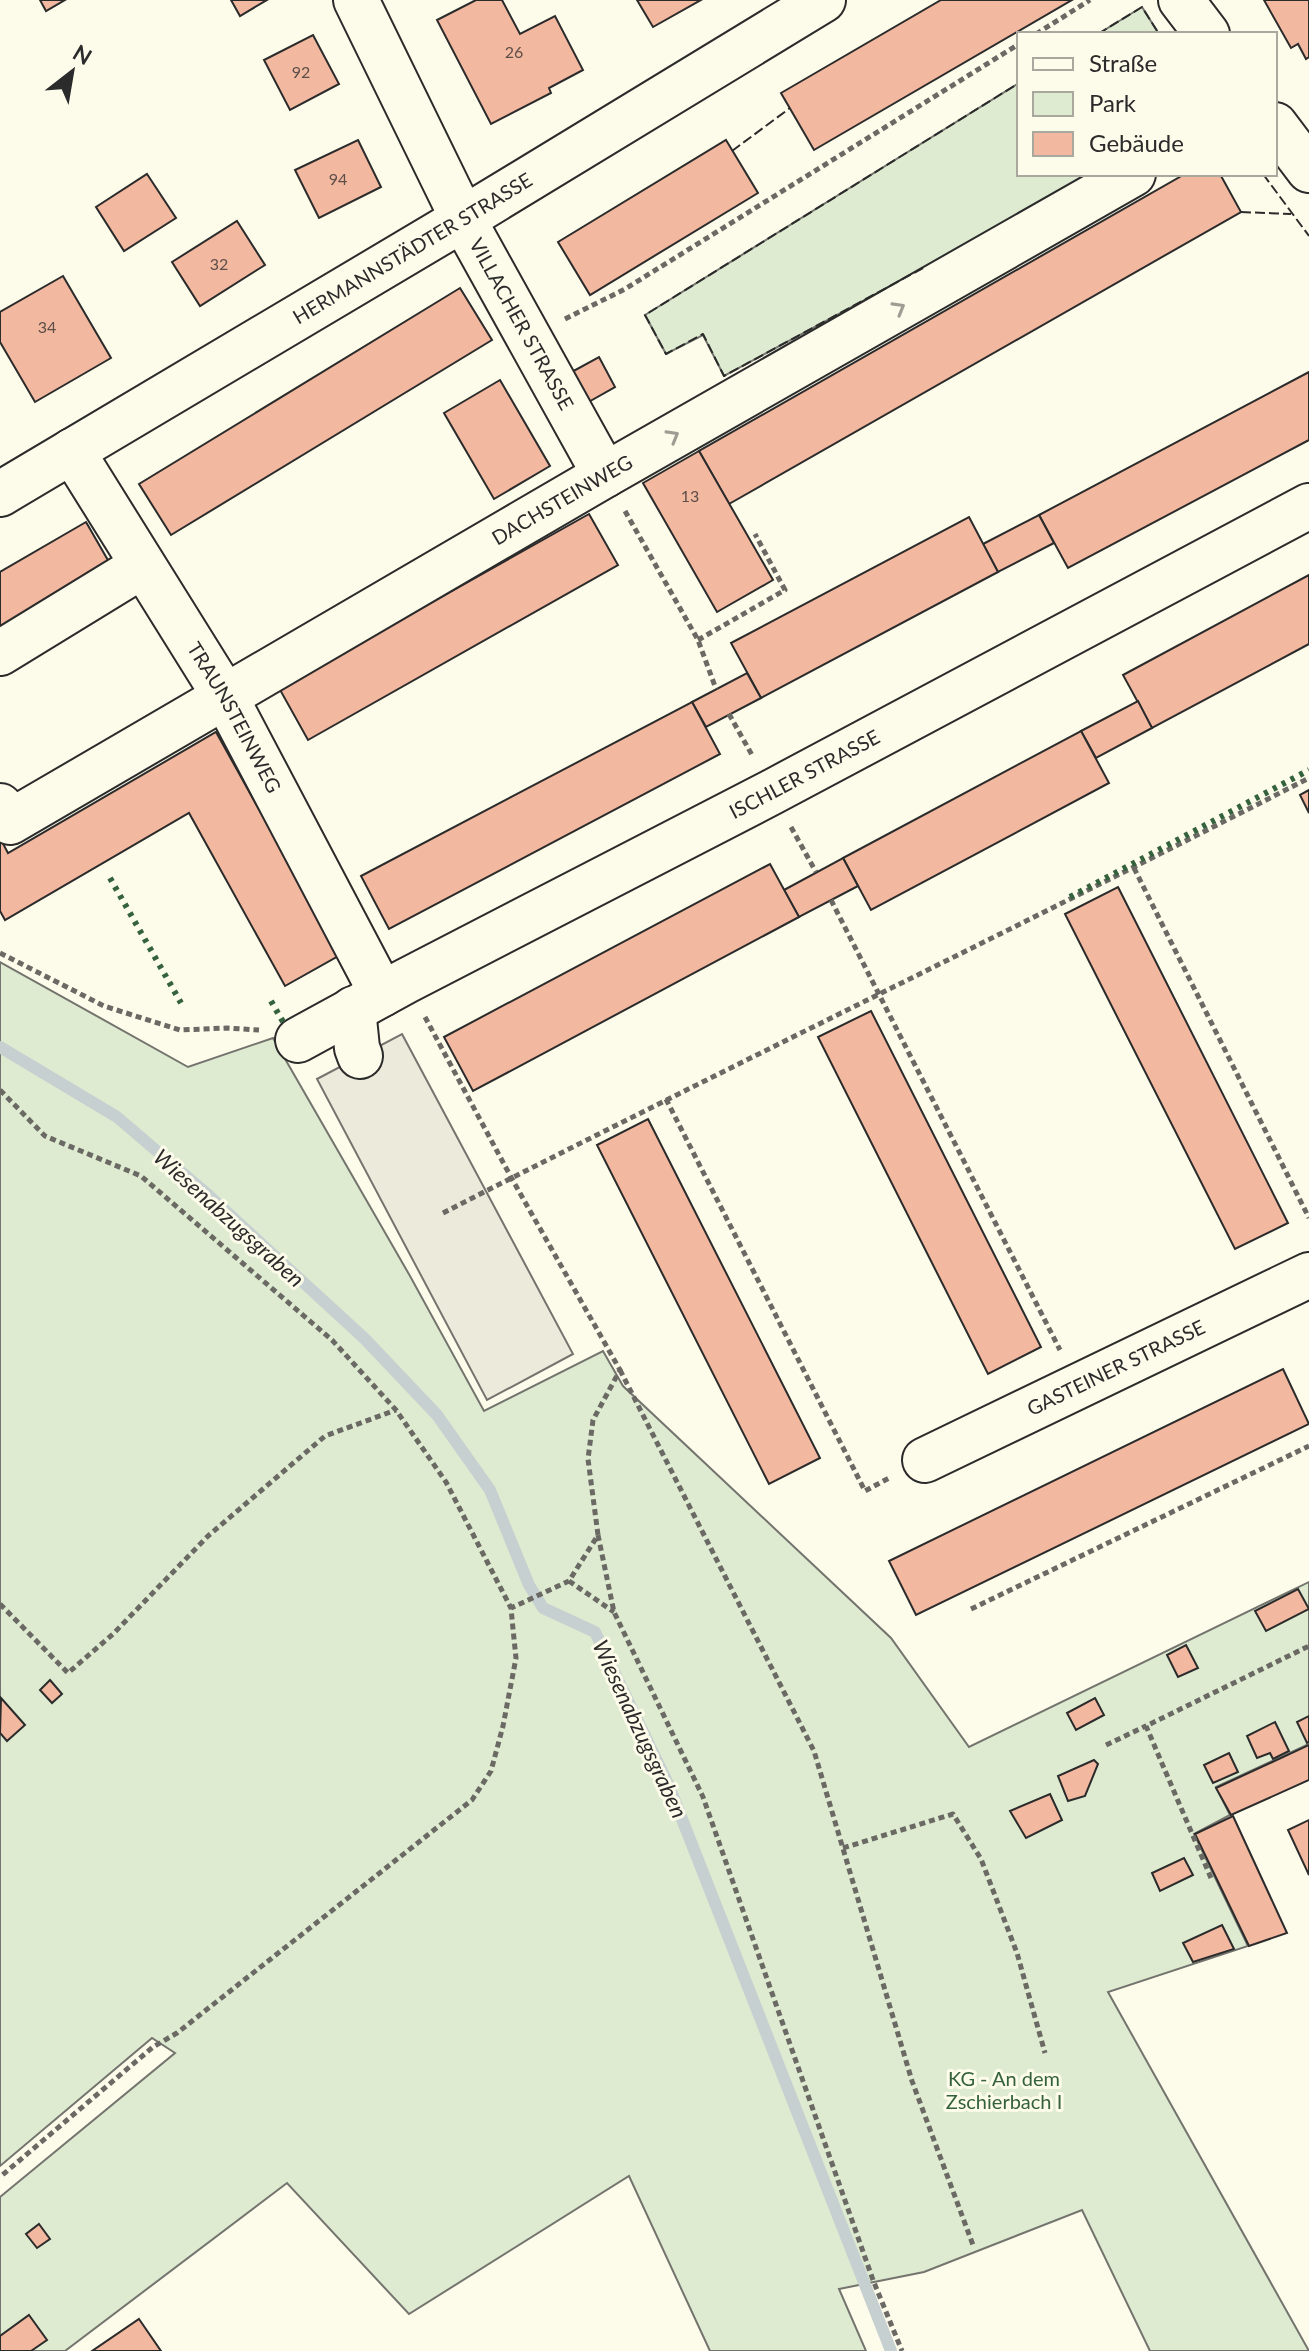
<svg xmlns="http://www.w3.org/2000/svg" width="1309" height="2351" viewBox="0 0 1309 2351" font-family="Lato,sans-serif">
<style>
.green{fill:#deebd1;stroke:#74746e;stroke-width:2}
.parking{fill:#eceadb;stroke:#74746e;stroke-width:2}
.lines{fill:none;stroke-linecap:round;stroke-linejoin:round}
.stream{stroke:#c7d0d0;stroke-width:12}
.building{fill:#f2b8a0;stroke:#2b2b2b;stroke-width:2}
.minor-casing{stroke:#2b2b2b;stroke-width:48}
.path{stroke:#6a6964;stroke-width:5;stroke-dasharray:6 4;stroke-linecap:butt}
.minor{stroke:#fdfbea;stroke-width:44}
.hedge{stroke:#34623c;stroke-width:6;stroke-dasharray:4 6;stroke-linecap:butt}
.fence{stroke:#2b2b2b;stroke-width:2;stroke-dasharray:10 4;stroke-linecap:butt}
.oneway{stroke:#9e9d94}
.labels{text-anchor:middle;stroke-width:6;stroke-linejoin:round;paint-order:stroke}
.number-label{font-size:16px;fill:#5d4e48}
.street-label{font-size:20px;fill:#2b2b2b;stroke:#fdfbea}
.park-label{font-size:20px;fill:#34623c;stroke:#fdfbea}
.water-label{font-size:22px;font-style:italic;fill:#2b2b2b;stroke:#fdfbea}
</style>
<rect width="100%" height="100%" fill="#fdfbea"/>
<g class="green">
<path d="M1142,7l17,27h-61z"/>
<path d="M1019,83v91h79l-374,202 -21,-41 -37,19 -21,-39z"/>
<path d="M0,962l188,105 85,-29 137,238 74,135 119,-60 20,35 268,252 78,109 340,-165v162l-93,43 14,28 -36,19 54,112 -140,46 201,359h-159l-68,-141 -158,62 -85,17 27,62h-156l-81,-175 -220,138 -122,-131 -222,168h-65v-154l175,-144 -23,-15 -152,128z"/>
</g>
<path class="parking" d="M402,1034l171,320 -86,46 -170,-321z"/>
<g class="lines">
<path class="stream" d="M0,1047l117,70 89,76 159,146 72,76 53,75 39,95 14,23 52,24 74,154 222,565"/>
</g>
<g class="building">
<path d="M40,0h25l-19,11z"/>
<path d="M231,0h36l-27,16z"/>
<path d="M476,0h26l18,34 35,-18 28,54 -34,18 2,5 -60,31 -54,-104z"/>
<path d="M637,0h64l-48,27z"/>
<path d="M941,0h131l-258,150 -33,-57z"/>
<path d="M1264,0h45v57l-3,2 -8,-15 -7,4z"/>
<path d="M313,35l26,49 -49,26 -26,-50z"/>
<path d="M358,140l23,47 -62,31 -24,-48z"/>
<path d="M726,140l32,53 -168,102 -32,-53z"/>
<path d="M147,174l29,44 -52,33 -28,-44z"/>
<path d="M1185,174h35l21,38 -512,292 -30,-53z"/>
<path d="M237,221l28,44 -65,41 -28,-44z"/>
<path d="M63,276l48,82 -76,44 -35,-60v-30z"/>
<path d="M460,288l32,52 -321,195 -32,-51z"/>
<path d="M599,357l16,30 -30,17 -17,-30z"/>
<path d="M1309,372v68l-241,128 -29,-53z"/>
<path d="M500,380l50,86 -56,33 -50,-86z"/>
<path d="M699,451l74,129 -56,32 -74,-129z"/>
<path d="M589,514l29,51 -310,175 -29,-52z"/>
<path d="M1039,515l15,28 -56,29 -15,-28z"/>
<path d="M969,517l29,55 -237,126 -30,-55z"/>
<path d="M86,522l27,47 -113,65v-62z"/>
<path d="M1309,575v69l-157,84 -29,-53z"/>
<path d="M747,673l14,25 -55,29 -14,-25z"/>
<path d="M1138,701l14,27 -56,30 -15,-27z"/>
<path d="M692,702l28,52 -331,175 -28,-53z"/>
<path d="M1081,731l28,52 -238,127 -28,-52z"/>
<path d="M216,732l124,223 -55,31 -96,-173 -184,107 -5,-9v-73l8,15z"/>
<path d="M1309,790v23l-9,-18z"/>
<path d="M843,858l15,28 -59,31 -15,-27z"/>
<path d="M770,864l29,53 -326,174 -29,-54z"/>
<path d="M1118,887l170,336 -53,26 -170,-335z"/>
<path d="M871,1011l170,336 -53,27 -170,-337z"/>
<path d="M648,1119l172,339 -51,26 -172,-339z"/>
<path d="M1283,1369l26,55 -393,191 -27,-54z"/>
<path d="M1298,1589l11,20 -43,22 -11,-20z"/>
<path d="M1186,1645l12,23 -20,9 -11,-22z"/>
<path d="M50,1680l12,14 -10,9 -12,-13z"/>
<path d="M1,1698l24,27 -18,16 -7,-8z"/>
<path d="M1095,1698l9,17 -28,15 -9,-17z"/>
<path d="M1309,1716v26l-2,1 -10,-21z"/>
<path d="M1275,1722l14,29 -16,8 -3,-6 -13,5 -10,-22z"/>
<path d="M1309,1745v35l-78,35 -15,-27z"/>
<path d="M1229,1753l9,19 -25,11 -9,-18z"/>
<path d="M1094,1760l4,4 -13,32 -17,5 -10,-25z"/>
<path d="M1050,1794l12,26 -36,18 -16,-27z"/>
<path d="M1233,1816l54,117 -38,13 -54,-112z"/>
<path d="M1309,1820v55l-21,-45z"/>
<path d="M1184,1858l9,17 -33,16 -8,-18z"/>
<path d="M1222,1925l12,24 -41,13 -10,-19z"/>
<path d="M39,2224l11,15 -13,9 -11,-14z"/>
<path d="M29,2315l18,25 -16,11h-31v-15z"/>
<path d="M139,2319l22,32h-69z"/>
</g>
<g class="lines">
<defs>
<g id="minor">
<path id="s1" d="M356,0l107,219 142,256"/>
<path d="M1181,0l26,34"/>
<path d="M1275,125l34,45"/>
<path id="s2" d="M72,451l154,247 156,296"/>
<path id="s3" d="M0,494l463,-275 360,-219"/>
<path d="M0,653l142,-87"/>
<path id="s4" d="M0,806l10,16 595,-347 528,-301"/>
<path d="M353,1009l4,39 3,8"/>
<path id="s5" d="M298,1040l108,-59 366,-189 537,-286"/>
<path id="s6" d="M925,1460l384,-185"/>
</g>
</defs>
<use href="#minor" class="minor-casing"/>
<g class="path">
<path d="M1036,34l54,-34"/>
<path d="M565,319l60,-30 394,-245"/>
<path d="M625,511l73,129 18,49"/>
<path d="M698,640l87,-50 -30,-56"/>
<path d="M729,714l23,41"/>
<path d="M791,827l25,45"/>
<path d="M1134,868l175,350"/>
<path d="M831,900l229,450"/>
<path d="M0,953l104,53 76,24 47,-2 32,2"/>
<path d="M425,1017l87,162 108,191 -27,50 -5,39 10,76 -29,46 -58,27"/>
<path d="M0,1090l45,46 96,40 191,164 64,70 50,72 65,126 2,21 3,29 -13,68 -12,45 -19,29 -295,233 -24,14 -153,130"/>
<path d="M666,1099l199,392 24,-13"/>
<path d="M443,1213c287,-147 578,-287 866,-435"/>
<path d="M620,1370l194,381 98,330 61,164"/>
<path d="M598,1535l16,77 89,185 170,483 29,71"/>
<path d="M569,1581l45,31"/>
<path d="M0,1604l68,69 45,-39 95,-98 117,-100 71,-26"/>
<path d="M971,1609l338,-163"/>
<path d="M1106,1745l40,-19"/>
<path d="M843,1848l110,-34 28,45 36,94 28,100"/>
<path d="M1211,1878l-65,-152 163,-80"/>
</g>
<use href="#minor" class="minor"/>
<g class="hedge">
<path d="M110,878l71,125"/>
<path d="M1070,897l239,-127"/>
<path d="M271,1001l15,26"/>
</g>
<g class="fence">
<path d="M1098,34l44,-27 17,27"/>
<path d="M732,151l58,-43"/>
<path d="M1263,174l46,62"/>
<path d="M1241,212l50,2"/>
<path d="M923,268l-199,108 -21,-42 -37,20 -21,-39 374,-232"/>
</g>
</g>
<defs><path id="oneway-chevron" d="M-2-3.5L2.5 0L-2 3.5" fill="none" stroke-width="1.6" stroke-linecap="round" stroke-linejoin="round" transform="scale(2)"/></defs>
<g class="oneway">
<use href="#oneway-chevron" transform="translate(899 308) rotate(-30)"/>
<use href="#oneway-chevron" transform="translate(673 436) rotate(-30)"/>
</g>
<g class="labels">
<g class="number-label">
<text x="514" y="58">26</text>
<text x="301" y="78">92</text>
<text x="338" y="185">94</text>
<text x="219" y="270">32</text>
<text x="47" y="333">34</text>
<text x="690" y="502">13</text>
</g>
<g class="street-label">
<text dy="7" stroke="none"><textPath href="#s3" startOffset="480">HERMANNSTÄDTER STRASSE</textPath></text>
<text dy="7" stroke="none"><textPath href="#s1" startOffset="364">VILLACHER STRASSE</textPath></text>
<text dy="7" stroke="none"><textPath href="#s4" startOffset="658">DACHSTEINWEG</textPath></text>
<text dy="7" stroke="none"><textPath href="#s2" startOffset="312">TRAUNSTEINWEG</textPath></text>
<text dy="7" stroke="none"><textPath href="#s5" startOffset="572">ISCHLER STRASSE</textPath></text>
<text dy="7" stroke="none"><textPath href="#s6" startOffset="212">GASTEINER STRASSE</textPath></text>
</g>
<g class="park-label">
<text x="1004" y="2086">KG - An dem<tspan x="1004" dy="23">Zschierbach I</tspan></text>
</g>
<g class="water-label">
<text transform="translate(229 1218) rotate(42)" y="8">Wiesenabzugsgraben</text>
<text transform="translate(640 1729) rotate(65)" y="8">Wiesenabzugsgraben</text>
</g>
</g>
<rect x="1017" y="32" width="260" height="144" fill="#fdfbea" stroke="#a9a89e" stroke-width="2"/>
<rect x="1033" y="58" width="40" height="12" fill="#fdfbea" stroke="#a9a89e" stroke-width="2"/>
<text x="1089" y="72" font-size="24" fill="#2b2b2b">Straße</text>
<rect x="1033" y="92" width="40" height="24" fill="#deebd1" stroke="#a9a89e" stroke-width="2"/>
<text x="1089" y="112" font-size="24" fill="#2b2b2b">Park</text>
<rect x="1033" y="132" width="40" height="24" fill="#f2b8a0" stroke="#a9a89e" stroke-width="2"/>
<text x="1089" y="152" font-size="24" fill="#2b2b2b">Gebäude</text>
<g transform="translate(72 72) rotate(31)" stroke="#fdfbea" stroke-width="6" paint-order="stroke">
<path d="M0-6L14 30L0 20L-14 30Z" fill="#2b2b2b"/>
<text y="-12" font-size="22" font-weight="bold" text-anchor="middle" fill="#2b2b2b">N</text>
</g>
</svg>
